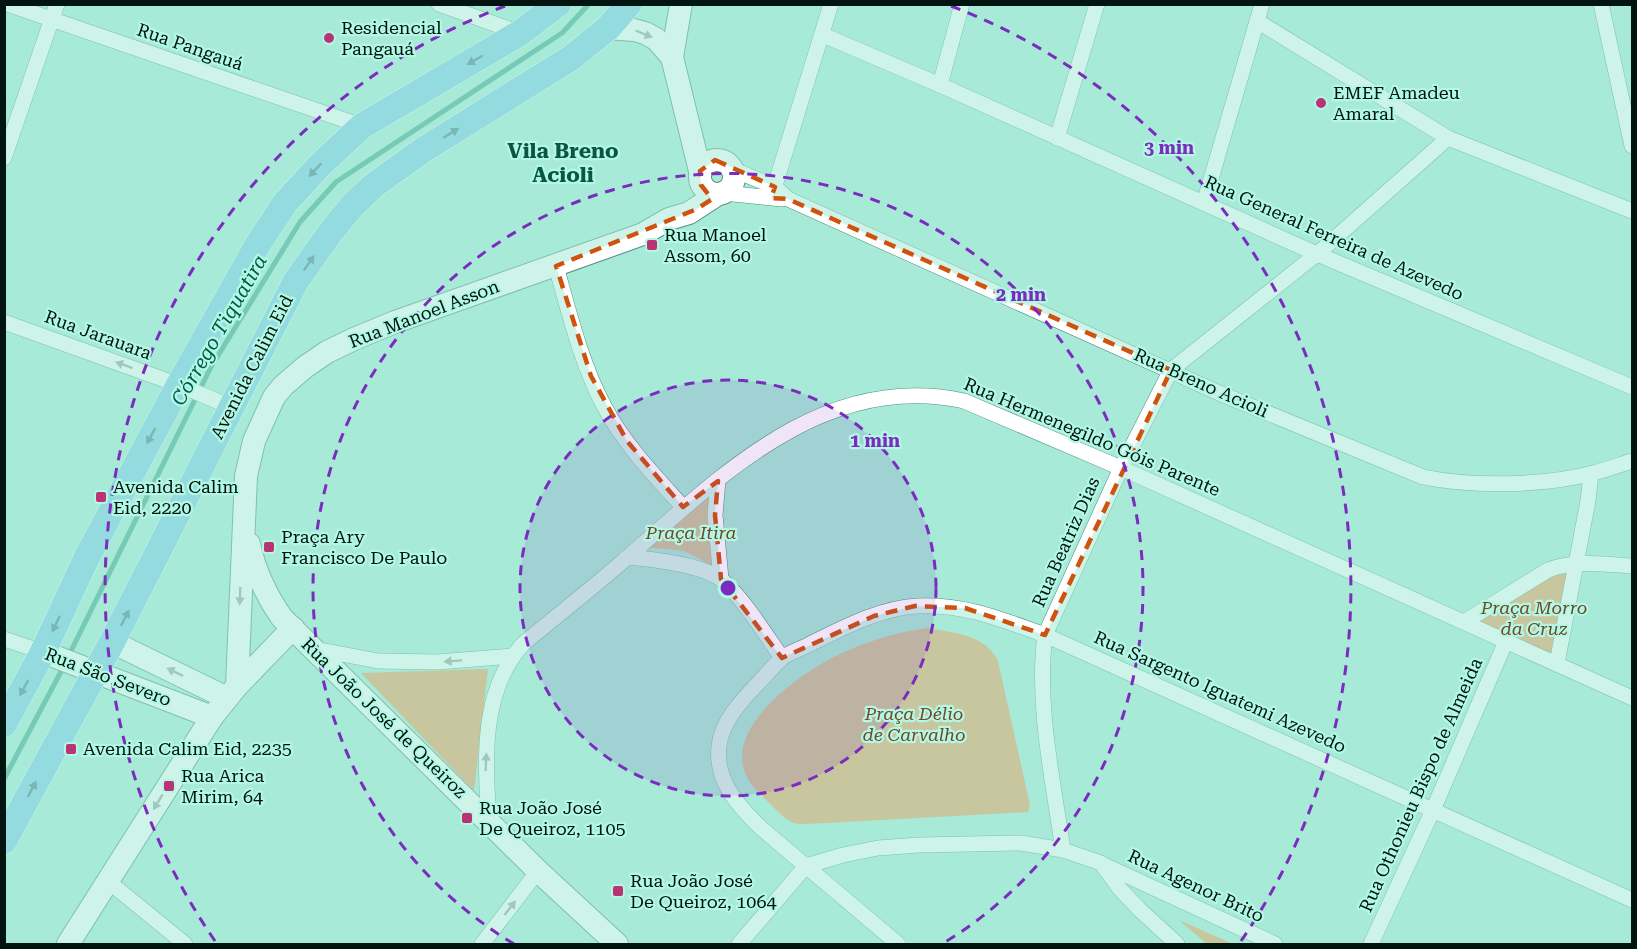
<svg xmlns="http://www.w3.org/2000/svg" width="1637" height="949" viewBox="0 0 1637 949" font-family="'Roboto Serif',serif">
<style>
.green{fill:#f29b5c}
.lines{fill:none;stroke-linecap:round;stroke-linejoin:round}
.stream{stroke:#3ea58e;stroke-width:5}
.street-casing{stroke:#4e9080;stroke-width:16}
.secondary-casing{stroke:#4e9080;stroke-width:24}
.primary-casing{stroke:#fff;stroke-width:27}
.street{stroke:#fff;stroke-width:15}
.secondary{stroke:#fff;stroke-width:22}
.primary{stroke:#7ec9ec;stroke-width:26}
.oneway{fill:#99a19f}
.oneway2{fill:#457889}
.marked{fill:none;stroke:#d1520c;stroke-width:4.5;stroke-dasharray:12 8;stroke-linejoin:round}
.ring{fill:none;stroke:#7b2cbf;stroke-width:3;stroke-dasharray:10 8}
.poi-dot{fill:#ba3374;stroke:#b3f8e4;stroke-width:2}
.labels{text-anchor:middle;stroke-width:4.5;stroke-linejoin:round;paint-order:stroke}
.poi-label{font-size:18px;fill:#00150f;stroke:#b3f8e4;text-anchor:start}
.street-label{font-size:18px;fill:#00150f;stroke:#b3f8e4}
.park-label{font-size:18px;font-style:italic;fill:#744624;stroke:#b3f8e4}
.water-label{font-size:20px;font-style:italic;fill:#005a4a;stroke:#b3f8e4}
.quarter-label{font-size:21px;font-weight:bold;fill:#095647;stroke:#b3f8e4}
.centre{fill:#7b2cbf;stroke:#b3f8e4;stroke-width:3}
.ring-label{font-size:18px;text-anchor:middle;font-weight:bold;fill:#7b2cbf;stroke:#b3f8e4;stroke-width:4.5;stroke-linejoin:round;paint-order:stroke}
</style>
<rect width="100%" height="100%" fill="#a6ead7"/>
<g class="green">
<path d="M712,492l5,76 -33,-17 -41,-4z"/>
<path d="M1570,569l-15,89 -83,-36 70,-45z"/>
<path d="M927,628c27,5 58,6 71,33l32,144 -2,7 -221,12c-4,0 -10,0 -13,-1 -10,-3 -27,-23 -35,-30 -56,-54 41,-121 85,-141 27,-12 54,-20 83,-24z"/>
<path d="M488,669l-14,122 -113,-118z"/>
<path d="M1179,920l54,24h-26z"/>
</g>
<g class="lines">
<g class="stream">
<path d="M69,655l142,-288 89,-145 36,-40 226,-149 27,-29"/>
<path d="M4,779l60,-113"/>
</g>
<defs>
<g id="street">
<path d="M7,4l355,122"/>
<path d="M439,4l81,29"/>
<path d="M1601,4l31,142"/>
<path d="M1257,21l191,117 184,73"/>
<path d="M823,35l117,50 377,169 315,133"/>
<path d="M940,85l22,-81"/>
<path d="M1057,138l40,-134"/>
<path d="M4,158l53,-154"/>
<path d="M732,169l43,18 13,12 431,194 204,84c49,10 122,9 170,-4 13,-3 26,-8 39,-12"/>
<path d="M724,193l58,6"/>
<path d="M772,195l59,-191"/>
<path d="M1204,203l58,-199"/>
<path d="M556,266c13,46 25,97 48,140 20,38 51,70 79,101"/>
<path d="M4,322l175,63 52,22"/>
<path d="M718,480l-3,35 6,64"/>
<path d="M627,557c24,2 77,8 95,23 21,18 44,55 60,78"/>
<path d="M1464,622l84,-52c28,-10 55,-6 84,-4"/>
<path d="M4,639l39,13"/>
<path d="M315,649l63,12 59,1 75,-6"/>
<path d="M1557,663l31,-162 3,-27"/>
<path d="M489,821c-4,-60 -9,-131 35,-178 35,-29 71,-57 105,-87 95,-83 197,-185 335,-155l157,67 511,230"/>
<path d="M1063,850c-10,-70 -27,-145 -18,-215l76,-167 50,-98 146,-116 131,-116"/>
<path d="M1104,865l171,79"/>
<path d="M806,866l37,-11 35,-7 41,-3 102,-2 42,7 38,13 19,26 20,21 37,34"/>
<path d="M109,882l76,62"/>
<path d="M482,944l56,-73"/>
<path d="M739,944l67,-78"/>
<path d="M898,944l-137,-116c-23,-22 -46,-47 -42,-82 3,-27 26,-49 44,-68 6,-6 12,-14 19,-20 8,-6 19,-9 28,-14 33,-16 70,-36 107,-38 46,-3 86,14 128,29l587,265"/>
<path d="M1371,944l62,-134 73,-169"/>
</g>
<g id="secondary">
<path d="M608,28l26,2 11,3 11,6 16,18 28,114"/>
<path d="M672,57l9,-53"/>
<circle cx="717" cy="177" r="17"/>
<path d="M249,544c6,28 17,51 33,74l256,253 79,73"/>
<path d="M112,642l115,56"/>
<path d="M43,652l169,65"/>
<path d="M237,686l9,-210 8,-35 20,-44 9,-11 22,-19 22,-15 27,-13 41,-17 248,-88 26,-15 20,-6 29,-19"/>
<path d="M68,944l144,-227 25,-31 56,-58"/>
</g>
<g id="primary">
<path d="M4,724l39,-72 44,-95 92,-172 79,-141 27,-41 35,-38 42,-39 158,-93 38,-29"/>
<path d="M4,841l108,-199 184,-361 34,-48 22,-27 21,-20 50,-36 148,-92 37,-30 21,-24"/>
</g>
</defs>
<use href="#street" class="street-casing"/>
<use href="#secondary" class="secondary-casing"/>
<use href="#primary" class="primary-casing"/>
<use href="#street" class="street"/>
<use href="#secondary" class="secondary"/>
<use href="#primary" class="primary"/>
</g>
<defs><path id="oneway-solid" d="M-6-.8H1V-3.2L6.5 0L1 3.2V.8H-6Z" transform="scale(1.5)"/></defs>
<g class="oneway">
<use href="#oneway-solid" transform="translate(644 34) rotate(23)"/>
<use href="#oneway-solid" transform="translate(124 365) rotate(-160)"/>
<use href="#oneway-solid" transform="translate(240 596) rotate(92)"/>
<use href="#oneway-solid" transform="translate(453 661) rotate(176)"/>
<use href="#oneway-solid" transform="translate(175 672) rotate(-154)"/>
<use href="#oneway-solid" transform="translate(486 762) rotate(-88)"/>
<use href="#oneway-solid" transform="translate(158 802) rotate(121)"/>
<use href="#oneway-solid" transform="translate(510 908) rotate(-52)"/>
</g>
<g class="oneway2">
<use href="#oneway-solid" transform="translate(475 60) rotate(150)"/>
<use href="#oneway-solid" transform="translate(451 133) rotate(-32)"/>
<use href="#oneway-solid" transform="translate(315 170) rotate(133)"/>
<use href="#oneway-solid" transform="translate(309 263) rotate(-55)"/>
<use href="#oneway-solid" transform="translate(151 436) rotate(118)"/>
<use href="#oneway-solid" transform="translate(125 618) rotate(-63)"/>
<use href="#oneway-solid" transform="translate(56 624) rotate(115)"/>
<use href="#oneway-solid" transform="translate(24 688) rotate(118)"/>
<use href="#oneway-solid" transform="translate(32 789) rotate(-62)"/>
</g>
<path d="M0 0H1637V949H0ZM715,160l60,27 -4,11 17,1 383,171 -126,265 -80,-27 -50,-2 -41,10 -92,42 -61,-79 -6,-64 3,-34 -35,26 -56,-66 -36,-65 -35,-110 141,-57 15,-10 -11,-14 -1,-14z" fill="#a6ead7" fill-opacity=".55" fill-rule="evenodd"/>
<path class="marked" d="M715,160l60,27 -4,11 17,1 383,171 -126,265 -80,-27 -50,-2 -41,10 -92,42 -61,-79 -6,-64 3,-34 -35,26 -56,-66 -36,-65 -35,-110 141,-57 15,-10 -11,-14 -1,-14z"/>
<circle cx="728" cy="588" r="208" fill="#7b2cbf" fill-opacity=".12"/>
<g class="ring">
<circle cx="728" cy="588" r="208"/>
<path d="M514 944A415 415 0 1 1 942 944"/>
<path d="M215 941A623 623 0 0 1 505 6M951 6A623 623 0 0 1 1241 941"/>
</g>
<g class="poi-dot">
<circle cx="329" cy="38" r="6"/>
<circle cx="1321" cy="103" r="6"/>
<rect x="646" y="239" width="12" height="12" rx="3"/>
<rect x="95" y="491" width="12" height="12" rx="3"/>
<rect x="263" y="541" width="12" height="12" rx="3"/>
<rect x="65" y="743" width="12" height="12" rx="3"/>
<rect x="163" y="780" width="12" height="12" rx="3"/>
<rect x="461" y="812" width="12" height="12" rx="3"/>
<rect x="612" y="885" width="12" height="12" rx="3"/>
</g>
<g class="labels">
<g class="poi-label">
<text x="341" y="34">Residencial<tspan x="341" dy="21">Pangauá</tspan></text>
<text x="1333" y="99">EMEF Amadeu<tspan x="1333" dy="21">Amaral</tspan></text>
<text x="664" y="241">Rua Manoel<tspan x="664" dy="21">Assom, 60</tspan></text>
<text x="113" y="493">Avenida Calim<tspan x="113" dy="21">Eid, 2220</tspan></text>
<text x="281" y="543">Praça Ary<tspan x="281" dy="21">Francisco De Paulo</tspan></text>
<text x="83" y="755">Avenida Calim Eid, 2235</text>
<text x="181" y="782">Rua Arica<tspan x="181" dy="21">Mirim, 64</tspan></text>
<text x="479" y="814">Rua João José<tspan x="479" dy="21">De Queiroz, 1105</tspan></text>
<text x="630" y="887">Rua João José<tspan x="630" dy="21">De Queiroz, 1064</tspan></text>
</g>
<g class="street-label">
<text transform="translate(190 47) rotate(19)" y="6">Rua Pangauá</text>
<text transform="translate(1334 238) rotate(24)" y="6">Rua General Ferreira de Azevedo</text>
<text transform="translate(424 314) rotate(-21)" y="6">Rua Manoel Asson</text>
<text transform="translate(98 335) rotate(20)" y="6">Rua Jarauara</text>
<text transform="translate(252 367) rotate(-63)" y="6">Avenida Calim Eid</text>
<text transform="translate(1201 383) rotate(24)" y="6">Rua Breno Acioli</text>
<text transform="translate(1092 437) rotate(23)" y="6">Rua Hermenegildo Góis Parente</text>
<text transform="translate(1066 542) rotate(-66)" y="6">Rua Beatriz Dias</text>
<text transform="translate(108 677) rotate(21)" y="6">Rua São Severo</text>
<text transform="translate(1220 692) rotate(24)" y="6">Rua Sargento Iguatemi Azevedo</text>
<text transform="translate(384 718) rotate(44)" y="6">Rua João José de Queiroz</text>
<text transform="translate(1421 785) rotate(-66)" y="6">Rua Othonieu Bispo de Almeida</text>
<text transform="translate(1196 886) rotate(25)" y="6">Rua Agenor Brito</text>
</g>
<g class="park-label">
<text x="691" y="539">Praça Itira</text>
<text x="1534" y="614">Praça Morro<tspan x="1534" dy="21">da Cruz</tspan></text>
<text x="914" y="720">Praça Délio<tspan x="914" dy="21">de Carvalho</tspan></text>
</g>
<g class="water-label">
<text transform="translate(219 330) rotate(-60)" y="7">Córrego Tiquatira</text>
</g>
<g class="quarter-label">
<text x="563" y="158">Vila Breno<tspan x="563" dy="24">Acioli</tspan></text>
</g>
</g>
<circle cx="728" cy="588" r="9" class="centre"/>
<g class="ring-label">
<text x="1169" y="154">3 min</text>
<text x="1021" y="301">2 min</text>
<text x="875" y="447">1 min</text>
</g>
<rect width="1637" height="949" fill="none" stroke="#00150f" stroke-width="12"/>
</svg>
